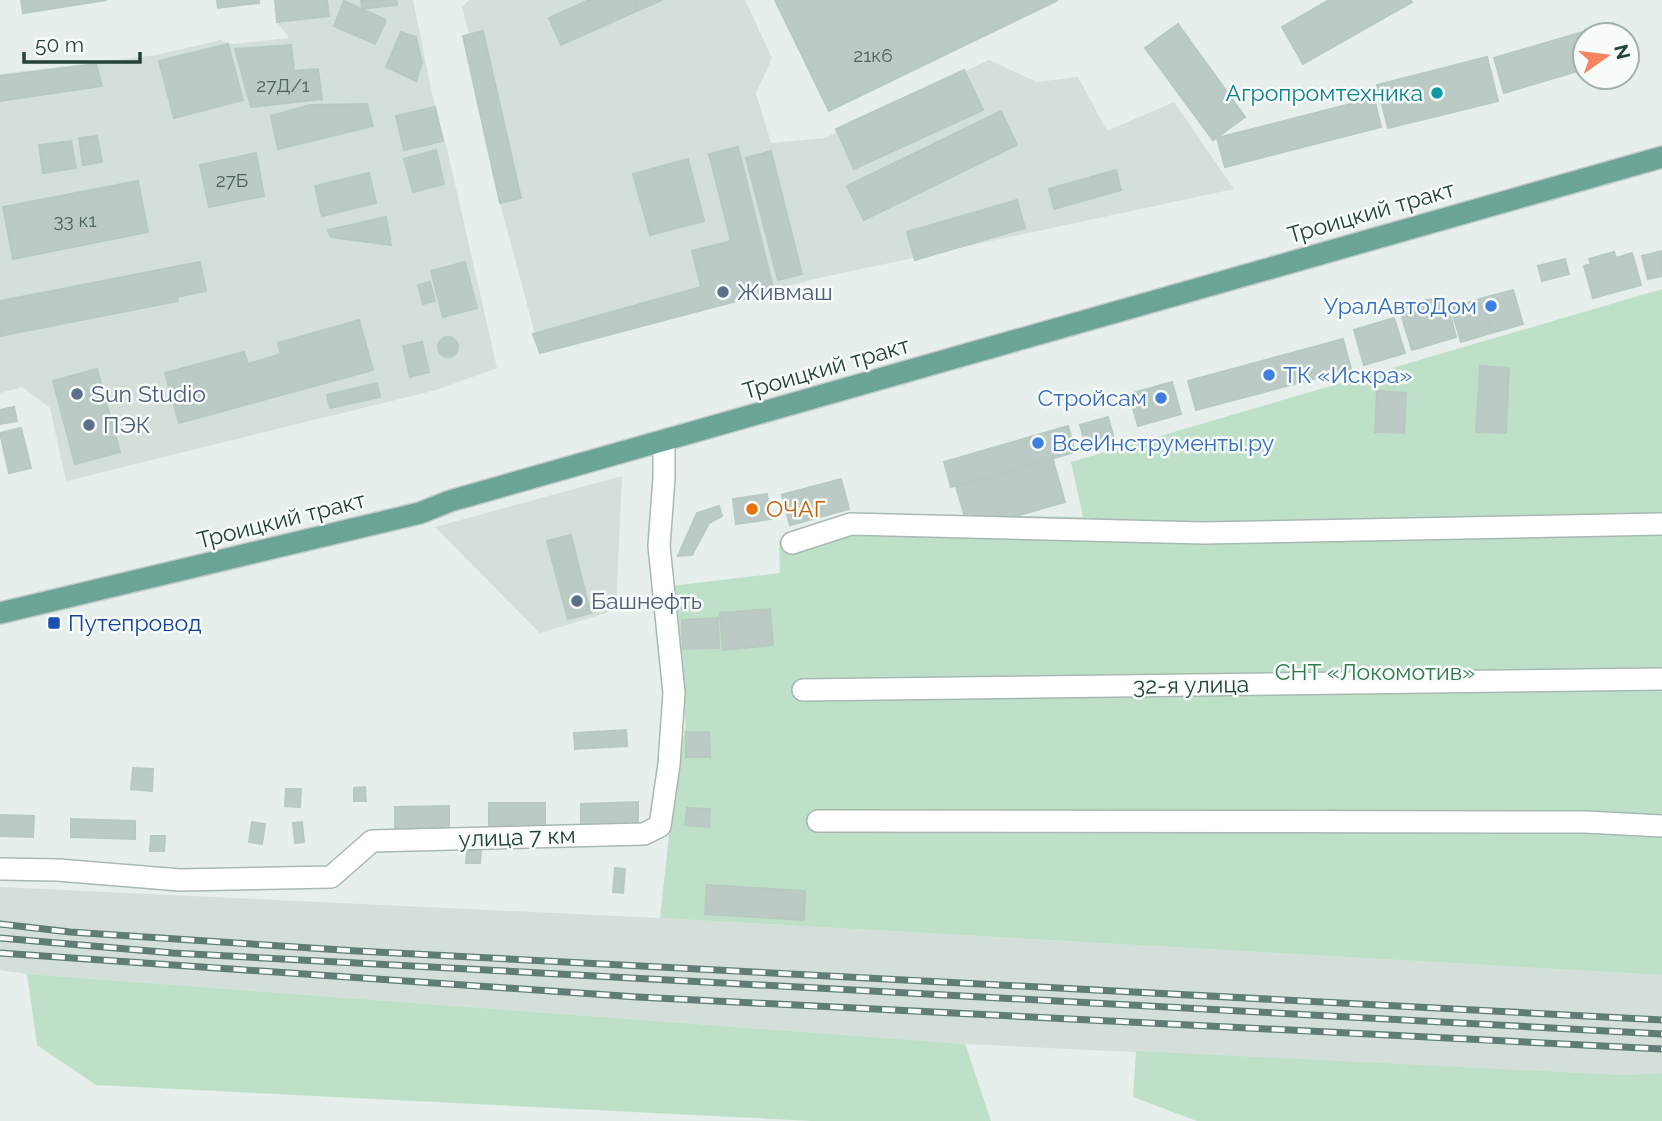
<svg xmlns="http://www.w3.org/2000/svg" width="1662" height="1121" viewBox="0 0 1662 1121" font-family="Raleway,sans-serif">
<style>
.built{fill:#d4dfda}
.green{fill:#bfe0c8}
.building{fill:#bbcac4;stroke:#b8c9c2;stroke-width:2}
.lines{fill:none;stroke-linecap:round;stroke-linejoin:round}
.minor-casing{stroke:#a8b8b2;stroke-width:24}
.major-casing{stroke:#c2cac8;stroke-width:24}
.minor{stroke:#fff;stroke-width:21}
.major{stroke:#6aa596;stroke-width:21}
.rail-casing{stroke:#5f7d75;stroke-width:7}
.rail{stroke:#f7fbf9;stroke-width:4.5;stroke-dasharray:13;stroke-linecap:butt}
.culture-dot{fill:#0f9aa8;stroke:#f7fbf9;stroke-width:2.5}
.service-dot{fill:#5c6f8a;stroke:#f7fbf9;stroke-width:2.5}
.shop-dot{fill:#3f7fe0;stroke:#f7fbf9;stroke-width:2.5}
.food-dot{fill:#e8710a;stroke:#f7fbf9;stroke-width:2.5}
.transit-dot{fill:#1a4fb4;stroke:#f7fbf9;stroke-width:2.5}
.labels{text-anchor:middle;stroke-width:5;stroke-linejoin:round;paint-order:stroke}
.number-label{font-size:19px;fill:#4a645c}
.culture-label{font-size:23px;fill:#0d838f;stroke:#f7fbf9;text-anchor:end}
.street-label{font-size:23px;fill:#24423a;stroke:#f7fbf9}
.service-label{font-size:23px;fill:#4e5e75;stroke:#f7fbf9;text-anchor:start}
.shop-label{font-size:23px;fill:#366cbe;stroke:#f7fbf9;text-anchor:end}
.food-label{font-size:23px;fill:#c56008;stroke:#f7fbf9;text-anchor:start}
.transit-label{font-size:23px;fill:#164399;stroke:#f7fbf9;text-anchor:start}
.park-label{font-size:23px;fill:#2d7a4b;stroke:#f7fbf9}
</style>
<rect width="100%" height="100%" fill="#e6efeb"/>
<g class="built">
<path d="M275,0h138l20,98 15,55 49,215 -61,22 -370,91 -16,-73 -28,-21 -22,6v-319l157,-19 63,-15 12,4 57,-6 -12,-16z"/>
<path d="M469,0h276l27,58 -16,35 15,50 54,-5 164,-78 48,22 41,-5 29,54 67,-29 60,87 -424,91 -270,73 -40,-150 -37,-167 6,-2 -7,-27z"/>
<path d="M622,476l-6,134 -76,23 -105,-106z"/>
<path d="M0,887l660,31 1002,57v98l-39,2 -658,-31 -938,-70 -27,-4z"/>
</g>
<g class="green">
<path d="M1662,289v686l-1002,-57 17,-156 9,-37 -15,-139 109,-13 -1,-32 78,-27 226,3 -12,-55z"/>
<path d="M27,974l938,70 26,77h-179l-716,-36 -59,-40z"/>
<path d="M1136,1051l487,24 39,-2v48h-465l-64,-24z"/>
</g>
<g class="building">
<path d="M21,0h86l-84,13z"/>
<path d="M217,0h42v3l-41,5z"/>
<path d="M275,0h52l2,16 -52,6z"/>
<path d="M361,0h35l1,5 -35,4z"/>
<path d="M589,0h45l5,10 -78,35 -12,-27z"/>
<path d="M634,0h28l-23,10z"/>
<path d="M775,0h283l-229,111z"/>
<path d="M1329,0h81l2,2 -109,62 -21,-37z"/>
<path d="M344,1l42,19 -11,24 -41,-18z"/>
<path d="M1613,23l3,12h-31v34l-81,24 -10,-35z"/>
<path d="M1178,24l67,93 -32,23 -68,-92z"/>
<path d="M483,31l38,167 -21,5 -37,-167z"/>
<path d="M401,32l15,5 6,26 -6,18 -30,-14z"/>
<path d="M228,44l15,56 -69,18 -15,-57z"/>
<path d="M291,45l3,26 24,-2 4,30 -71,8 -16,-58z"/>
<path d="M1487,57l11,44 -110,27 -11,-43z"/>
<path d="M96,64l6,22 -102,15v-25z"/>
<path d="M964,70l19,40 -129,59 -18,-40z"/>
<path d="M1374,98l7,29 -156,40 -8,-29z"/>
<path d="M367,104l6,22 -95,23 -7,-33 39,-11z"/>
<path d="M435,107l8,34 -39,9 -8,-34z"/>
<path d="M1001,111l16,34 -153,75 -17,-34z"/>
<path d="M97,136l5,26 -19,3 -4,-27z"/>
<path d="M71,141l5,27 -33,5 -4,-28z"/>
<path d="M738,147l36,144 -234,62 -7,-19 168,-47 -9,-36 39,-10 -22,-87z"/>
<path d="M436,150l8,34 -31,8 -9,-33z"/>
<path d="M771,151l31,123 -24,6 -32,-122z"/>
<path d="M256,153l8,43 -55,11 -9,-42z"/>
<path d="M688,159l16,62 -54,14 -17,-61z"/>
<path d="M1116,170l5,20 -67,19 -5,-20z"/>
<path d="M369,173l7,30 -54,13 -7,-30z"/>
<path d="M138,181l10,51 -135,27 -10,-52z"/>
<path d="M1017,200l8,28 -110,32 -8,-28z"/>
<path d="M386,217l5,28 -60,-8 -3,-7z"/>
<path d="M1662,251v25l-14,3 -6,-23z"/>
<path d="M1614,252l2,6 16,-5 9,32 -48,13 -9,-32 7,-2 -2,-5z"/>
<path d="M1565,259l4,15 -27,7 -4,-15z"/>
<path d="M200,262l6,29 -29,6 1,4 -178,35v-35z"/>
<path d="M465,262l12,46 -34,9 -12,-46z"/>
<path d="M430,282l5,19 -12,3 -5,-19z"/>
<path d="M1513,290l10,34 -32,9 -11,-34z"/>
<path d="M1446,299l10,38 -44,13 -13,-42 27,-8z"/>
<path d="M1480,299l11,34 -30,9 -10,-34z"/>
<path d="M1394,318l11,35 -41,12 -10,-35z"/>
<path d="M359,320l14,50 -194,53 -14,-50 79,-21 4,12 33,-10 -3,-11z"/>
<circle cx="448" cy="347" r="10"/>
<path d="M1343,339l8,30 -155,41 -8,-29z"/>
<path d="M422,342l7,30 -19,5 -7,-31z"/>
<path d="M1480,366l29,2 -3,65 -30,-1z"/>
<path d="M97,369l23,83 -45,12 -22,-83z"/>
<path d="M1172,382l9,32 -43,12 -9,-32z"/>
<path d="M377,383l3,14 -50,11 -3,-13z"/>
<path d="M1377,391l29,2 -2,40 -29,-1z"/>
<path d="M14,407l3,14 -17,3v-14z"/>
<path d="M1108,417l6,21 -28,8 -6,-21z"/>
<path d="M1068,426l7,26 -124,35 -7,-25z"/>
<path d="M21,428l10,40 -22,5 -9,-40z"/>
<path d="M1053,460l12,42 -60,17 -39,1 -10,-33z"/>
<path d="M841,479l8,30 -59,16 -8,-30z"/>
<path d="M812,487l7,30 -29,8 -8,-30z"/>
<path d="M767,494l4,25 -35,5 -3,-25z"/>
<path d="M719,506l3,10 -13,7 -17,32 -14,1 19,-43z"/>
<path d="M571,535l16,64 -23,6 -17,-64z"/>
<path d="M587,599l4,14 -23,6 -4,-14z"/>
<path d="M770,609l3,36 -50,5 -3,-37z"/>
<path d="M718,618l1,30 -36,1 -1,-29z"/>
<path d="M626,730l1,16 -52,3 -1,-16z"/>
<path d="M686,732h23l1,25h-24z"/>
<path d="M133,768l20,1 -1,22 -21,-2z"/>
<path d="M365,787l1,14h-12v-13z"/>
<path d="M286,789h15l-1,18 -15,-1z"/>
<path d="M638,802v23l-57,1v-22z"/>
<rect x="489" y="803" width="56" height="23"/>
<path d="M449,806v22l-54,1v-22z"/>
<path d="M687,808l23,1 -1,18 -24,-2z"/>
<path d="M0,815l34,1 -1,21 -33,-1z"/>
<path d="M71,819l64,2v18l-64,-2z"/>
<path d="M252,822l13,2 -3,20 -13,-2z"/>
<path d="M302,822l2,20 -9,1 -2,-20z"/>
<path d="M151,836h14l-1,15h-14z"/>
<path d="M468,838l14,1 -2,24h-14z"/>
<path d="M615,868l10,1 -2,24 -10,-1z"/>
<path d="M707,885l98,6 -1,29 -99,-6z"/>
</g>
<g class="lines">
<defs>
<g id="minor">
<path d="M792,543l59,-19 352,9 459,-9"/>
<path d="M803,690l859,-11"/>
<path d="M818,821l768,1 76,4"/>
<path d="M0,869l58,1 122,10 151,-3 41,-36 272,-7 16,-8 9,-62 5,-71 -15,-147 5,-68v-36"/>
</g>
<path id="major" d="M0,613l420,-100 30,-12 1212,-344"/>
</defs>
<use href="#minor" class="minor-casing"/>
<use href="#major" class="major-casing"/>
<use href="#minor" class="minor"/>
<use href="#major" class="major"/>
<defs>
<g id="rail">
<path d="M0,924l70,8 287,19 1305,69"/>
<path d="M0,938l173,15 1489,81"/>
<path d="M0,953l637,44 1025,52"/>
</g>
</defs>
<use href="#rail" class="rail-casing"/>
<use href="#rail" class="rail"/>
</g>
<circle class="culture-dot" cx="1437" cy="93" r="7"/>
<g class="service-dot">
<circle cx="723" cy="292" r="7"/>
<circle cx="77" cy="394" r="7"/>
<circle cx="89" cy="425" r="7"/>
<circle cx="577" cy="601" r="7"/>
</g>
<g class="shop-dot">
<circle cx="1491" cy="306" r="7"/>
<circle cx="1269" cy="375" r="7"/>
<circle cx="1161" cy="398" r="7"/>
<circle cx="1038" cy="443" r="7"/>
</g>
<circle class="food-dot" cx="752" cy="509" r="7"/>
<rect class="transit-dot" x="47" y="616" width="14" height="14" rx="3.5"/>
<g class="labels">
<g class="number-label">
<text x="873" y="62">21к6</text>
<text x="283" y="92">27Д/1</text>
<text x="232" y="187">27Б</text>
<text x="75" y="227">33 к1</text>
</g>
<g class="culture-label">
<text x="1423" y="101">Агропромтехника</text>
</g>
<g class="street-label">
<text transform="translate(1371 212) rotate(-16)" y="8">Троицкий тракт</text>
<text transform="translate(826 368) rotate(-16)" y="8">Троицкий тракт</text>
<text transform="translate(281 520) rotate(-14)" y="8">Троицкий тракт</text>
<text transform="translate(1191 685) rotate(-1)" y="8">32-я улица</text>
<text transform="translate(517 837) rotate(-2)" y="8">улица 7 км</text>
</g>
<g class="service-label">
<text x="737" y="300">Живмаш</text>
<text x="91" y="402">Sun Studio</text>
<text x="103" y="433">ПЭК</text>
<text x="591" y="609">Башнефть</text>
</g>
<g class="shop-label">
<text x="1477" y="314">УралАвтоДом</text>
<text x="1283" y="383" text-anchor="start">ТК «Искра»</text>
<text x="1147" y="406">Стройсам</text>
<text x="1052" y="451" text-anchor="start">ВсеИнструменты.ру</text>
</g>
<g class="food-label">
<text x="766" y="517">ОЧАГ</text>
</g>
<g class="transit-label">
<text x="68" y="631">Путепровод</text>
</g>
<g class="park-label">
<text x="1375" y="680">СНТ «Локомотив»</text>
</g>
</g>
<g transform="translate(1606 56) rotate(76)"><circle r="33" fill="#f7fbf9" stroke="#a3b1ad" stroke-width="2"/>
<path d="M0-5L12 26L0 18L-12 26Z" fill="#f4845f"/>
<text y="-10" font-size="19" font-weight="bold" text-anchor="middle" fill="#24423a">N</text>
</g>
<path d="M24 52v10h116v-10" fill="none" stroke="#24423a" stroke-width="3.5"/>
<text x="35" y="52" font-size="21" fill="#24423a" stroke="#f7fbf9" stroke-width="5" paint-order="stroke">50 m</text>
</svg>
